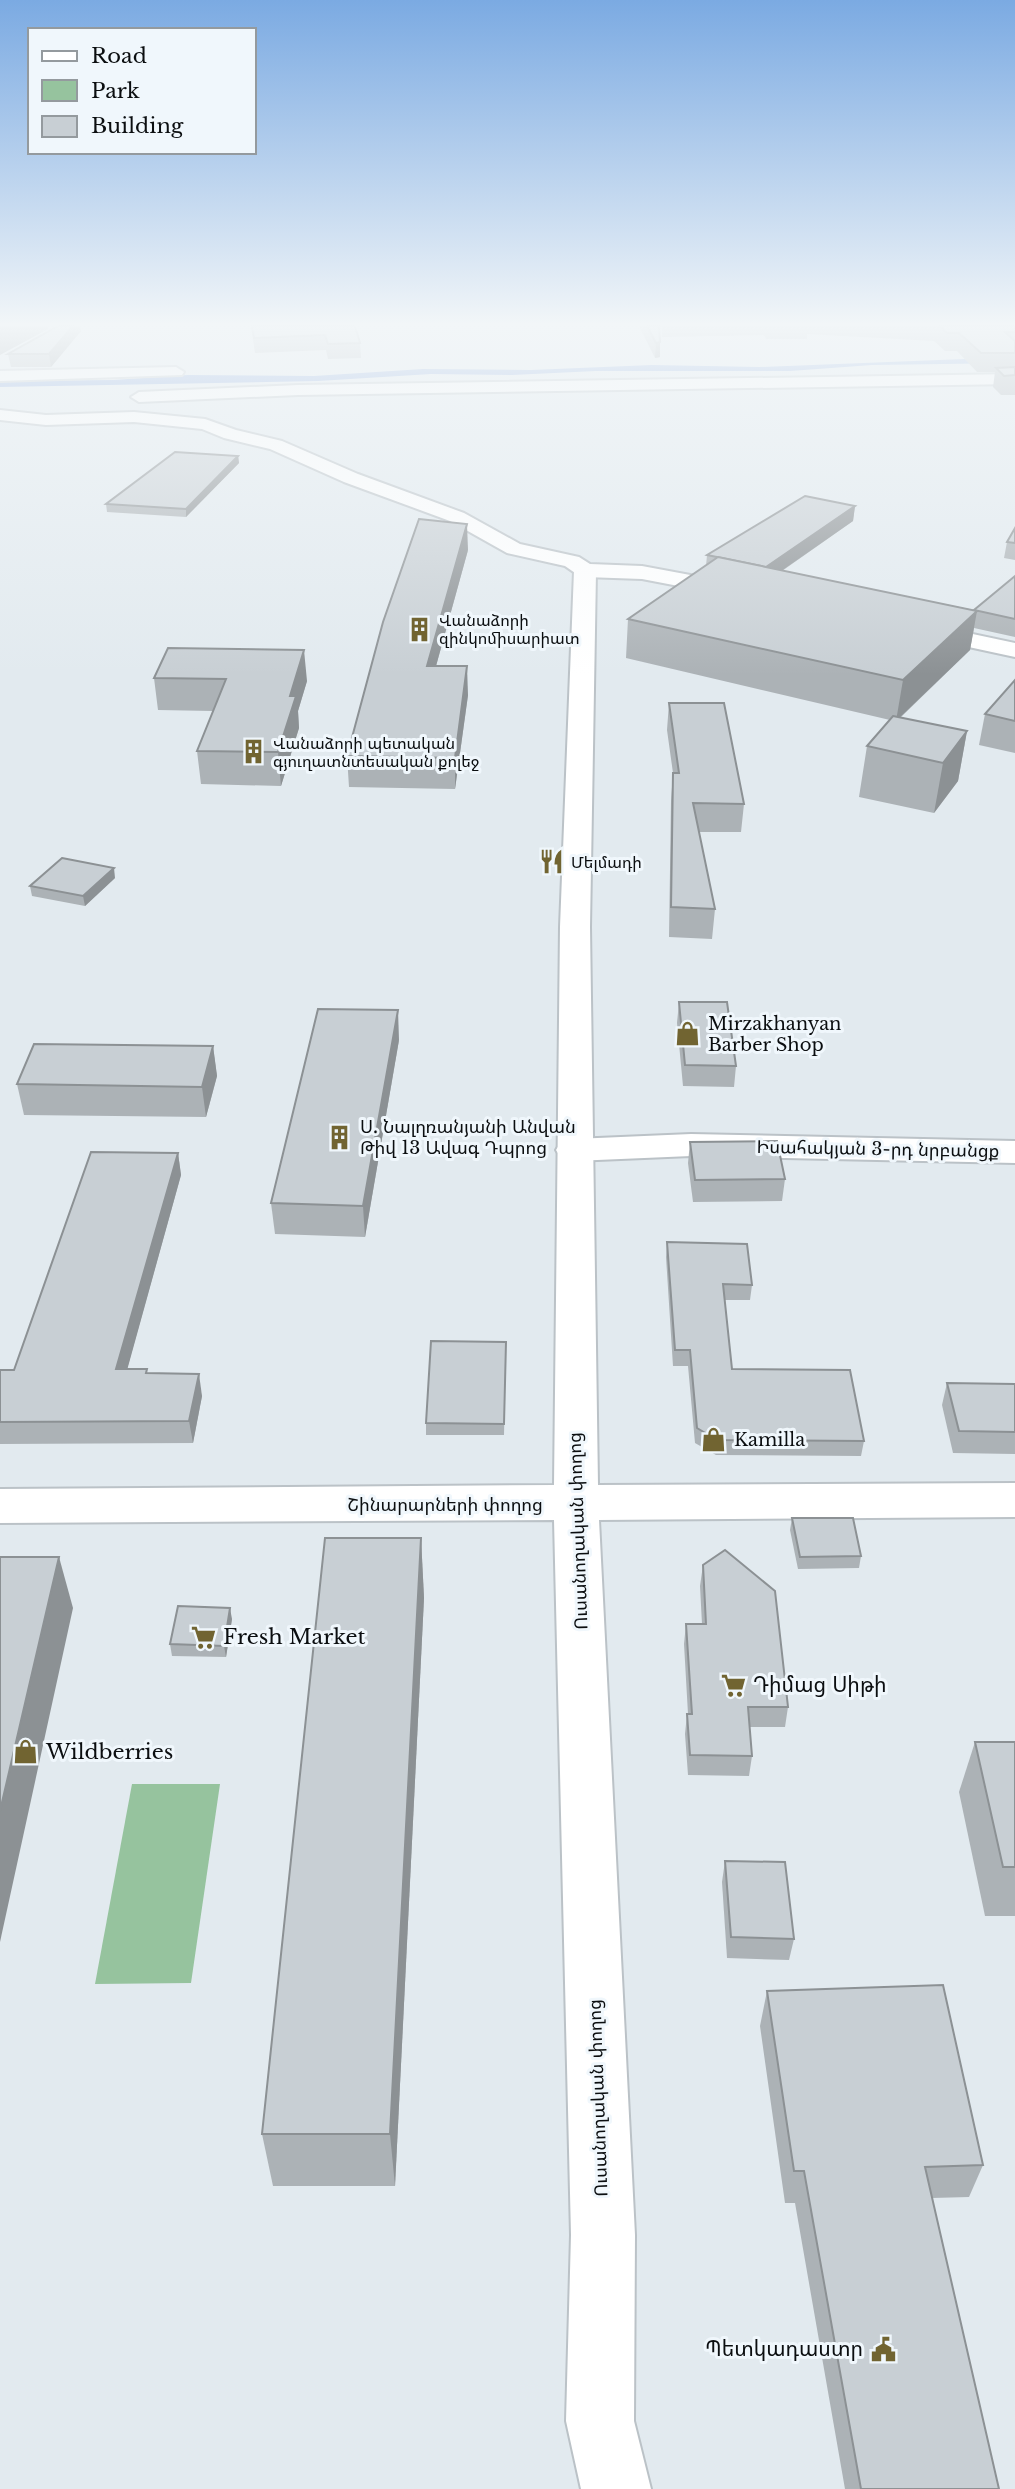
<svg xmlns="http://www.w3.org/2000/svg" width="1015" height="2489" viewBox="0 0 1015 2489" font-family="'Libre Baskerville','Noto Sans Armenian',serif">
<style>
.green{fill:#96c39e}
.water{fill:#789cda}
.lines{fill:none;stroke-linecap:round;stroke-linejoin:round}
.minor-casing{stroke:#bbc2c7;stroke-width:4}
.tertiary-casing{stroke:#bbc2c7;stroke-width:4}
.minor{fill:#fff;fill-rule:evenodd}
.tertiary{fill:#fff;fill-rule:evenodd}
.wall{fill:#acb2b6}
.shaded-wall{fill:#8c9194}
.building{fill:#c8cfd4;stroke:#8c9194;stroke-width:2}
.labels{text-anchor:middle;stroke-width:6;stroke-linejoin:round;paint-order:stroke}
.far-poi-label{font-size:16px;fill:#0b0e10;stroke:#f0f7fc;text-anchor:start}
.poi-label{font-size:18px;fill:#0b0e10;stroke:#f0f7fc;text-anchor:start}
.street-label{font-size:18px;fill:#0b0e10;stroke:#f0f7fc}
.near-poi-label{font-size:21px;fill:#0b0e10;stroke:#f0f7fc;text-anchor:start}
</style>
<rect width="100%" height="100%" fill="#e2eaef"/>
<path class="green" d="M132,1784h88l-29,199 -96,1z"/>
<path class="water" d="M1015,357v6l-143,2 -82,6h-194l-84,4 -81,-1 -113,7 -318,6v-6l113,-1 75,-5 126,1 109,-7 108,1 121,-5 107,2z"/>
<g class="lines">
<defs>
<g id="minor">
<path d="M176,367l8,5 -2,3 -182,6v-10z"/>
<path d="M1015,374v10l-717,11 -159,7 -8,-5 8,-5 159,-7z"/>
<path d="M0,410l46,5 88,-3 71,7 31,11 46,11 76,33 106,39 56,31 59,13 11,7 52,2 102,19 3,5 -3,5 -8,2 -94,-18 -57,-2 -7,-2 -13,-9 -58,-13 -57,-32 -106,-39 -74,-33 -46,-11 -22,-9 -68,-7 -88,3 -46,-5z"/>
<path d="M921,623l94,20v14l-102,-22 -3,-5 3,-5z"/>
<path d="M691,1134l324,7v22l-324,-7 -117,5 -13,-3 -5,-8 5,-8 13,-3z"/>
</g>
<path id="tertiary" d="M585,565l7,2 4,4 -6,356 8,558 417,-2v34l-416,3 36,715 -1,186 17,68h-70l-15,-68 5,-186 -17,-715 -554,3v-34l554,-4 6,-558 14,-356 4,-4z"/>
</defs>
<use href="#minor" class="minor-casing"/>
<use href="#tertiary" class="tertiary-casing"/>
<use href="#minor" class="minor"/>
<use href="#tertiary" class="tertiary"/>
</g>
<g class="wall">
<path d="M58,326h22l1,5 -30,36h-40l-3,-13z"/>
<path d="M251,326h104l5,17 1,15 -33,1 -2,-9 -71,3z"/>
<path d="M639,326h20l1,16v15l-5,1z"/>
<path d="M662,326h353v69h-14l-8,-8 2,-15h-18l-20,-21h-12l-11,-10 -127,-7v5h-41l-2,-4 -102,2z"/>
<path d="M238,456l1,7 -53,54 -79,-5 -1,-8z"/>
<path d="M855,506l-2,15 -71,50 192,39 41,-34v61l-41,-9 -4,22 -70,68 67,13 -9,50 -24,32 -75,-16 8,-51 23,-26 -264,-62 2,-39 78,-53 1,-11z"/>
<path d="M1015,528v32l-11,-2 3,-16z"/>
<path d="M468,550l-32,116 32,29 -13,94 -106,-2 -2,-31z"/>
<path d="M168,648l139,33 -9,30 1,17 -18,58 -80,-2 -4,-33 16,-40 -55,-1 -4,-32z"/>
<path d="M1015,680v73l-36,-8 6,-31z"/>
<path d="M669,703l75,101 -3,28h-42l16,77 -3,30 -43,-2 2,-136 2,-28 -6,-43z"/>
<path d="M115,878l-30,28 -53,-10 -2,-10z"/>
<path d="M679,1002l57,64 -2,21 -51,-1 -6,-63z"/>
<path d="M399,1040l-34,197 -90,-3 -4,-31z"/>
<path d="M213,1046l4,30 -11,41 -182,-2 -7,-31z"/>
<path d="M690,1142l95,37 -3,22 -89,1 -5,-39z"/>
<path d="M178,1153l3,22 -54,194 20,4 55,23 -9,47 -193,1v-74h14z"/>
<path d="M667,1242l85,43 -2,15h-25l7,69 132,72 -3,15 -145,-1 -21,-12 -7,-77h-15l-7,-109z"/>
<path d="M506,1342l-2,93h-78v-12z"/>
<path d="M947,1383l68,1v70l-62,-1 -11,-48z"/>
<path d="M792,1518l69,38 -2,12 -61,1 -8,-39z"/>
<path d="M421,1538l3,60 -29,588h-122l-11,-52z"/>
<path d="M703,1565l85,142 -3,20h-36l3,29 -3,20 -61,-1 -3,-41 2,-20h1l-4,-70 2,-20h16l-2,-38z"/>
<path d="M232,1619l-6,38 -54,-1 -2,-12z"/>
<path d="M975,1742h40v174h-30l-26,-124z"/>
<path d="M725,1861l69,78 -5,21 -62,-2 -5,-76z"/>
<path d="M767,1991l216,174 -14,32 -37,1 67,291h-154l-50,-286h-10l-25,-177z"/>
</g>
<g class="shaded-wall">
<path d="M0,326h48v3l-48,26z"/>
<path d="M73,326h7l1,5 -30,36 -2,-13z"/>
<path d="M660,342v15l-5,1 1,-15z"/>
<path d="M238,456l1,7 -53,54v-8z"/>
<path d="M855,506l-2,15 -89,62 2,-16z"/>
<path d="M467,524l1,26 -40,145 -1,-29z"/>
<path d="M977,611l-7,39 -74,71 7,-41z"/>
<path d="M304,650l3,31 -9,30 1,17 -18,58 -3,-34 12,-56z"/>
<path d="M467,666l1,29 -13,94v-31z"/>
<path d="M967,731l-9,50 -24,32 9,-50z"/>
<path d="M114,868l1,10 -30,28 -2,-10z"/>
<path d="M398,1010l1,30 -34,197 -2,-31z"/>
<path d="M213,1046l4,30 -11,41 -4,-30z"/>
<path d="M178,1153l3,22 -60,217 -5,-23z"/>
<path d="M199,1374l3,22 -9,47 -4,-22z"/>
<path d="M421,1538l3,60 -29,588 -5,-52z"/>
<path d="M59,1557l14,51 -73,334v-131z"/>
<path d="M230,1608l2,11 -6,38 -2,-11z"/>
</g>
<g class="building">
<path d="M58,326h15l-24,28h-41z"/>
<path d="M252,326h103l5,17 -32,1 -3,-9 -71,3z"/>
<path d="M647,326h12l1,16 -4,1z"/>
<path d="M940,326h75v6h-10l10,9v12h-34l-22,-20h-12z"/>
<path d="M1015,367v8l-11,1 -8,-8z"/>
<path d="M175,452l63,4 -52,53 -80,-5z"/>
<path d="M805,496l50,10 -89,61 -59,-12z"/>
<path d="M419,519l48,5 -40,142h40l-12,92 -108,-2 36,-134z"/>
<path d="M1015,528v15l-8,-1z"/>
<path d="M718,557l259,54 -74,69 -275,-61z"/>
<path d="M1015,576v43l-41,-9z"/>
<path d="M168,648l136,2 -14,46h6l-18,56 -81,-1 29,-72 -72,-1z"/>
<path d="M1015,680v41l-30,-7z"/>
<path d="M669,703h55l20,101 -51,-1 22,106 -44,-2 2,-134h6z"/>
<path d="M893,716l74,15 -24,32 -76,-17z"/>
<path d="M62,858l52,10 -31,28 -53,-10z"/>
<path d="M679,1002h48l9,64 -51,-1z"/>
<path d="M318,1009l80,1 -35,196 -92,-3z"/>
<path d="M34,1044l179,2 -11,41 -185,-3z"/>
<path d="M777,1141l8,38 -90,1 -5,-38z"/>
<path d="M91,1152l87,1 -62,216h31l-1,4 53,1 -10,47 -189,1v-52h14z"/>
<path d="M667,1242l80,2 5,41 -29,-1 9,85 118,1 14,71 -147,-1 -20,-12 -7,-78h-15z"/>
<path d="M431,1341l75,1 -2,82 -78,-1z"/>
<path d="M947,1383l68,1v48l-56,-1z"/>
<path d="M792,1518h61l8,38 -61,1z"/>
<path d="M325,1538h96l-31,596h-128z"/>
<path d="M725,1550l50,41 13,116h-40l4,49 -62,-1 -3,-41h5l-6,-90h20l-3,-59z"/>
<path d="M0,1557h59l-59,254z"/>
<path d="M178,1606l52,2 -6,38 -54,-2z"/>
<path d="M975,1742h40v125h-12z"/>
<path d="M725,1861l60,1 9,77 -63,-2z"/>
<path d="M943,1985l40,180 -58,2 74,322h-138l-57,-318h-10l-27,-180z"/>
</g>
<linearGradient id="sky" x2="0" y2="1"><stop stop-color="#7baae2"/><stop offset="0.48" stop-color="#f2f6f8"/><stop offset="1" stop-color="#f2f6f8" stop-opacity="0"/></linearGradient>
<rect width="1015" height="675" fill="url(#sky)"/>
<defs>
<symbol id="building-bare" viewBox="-9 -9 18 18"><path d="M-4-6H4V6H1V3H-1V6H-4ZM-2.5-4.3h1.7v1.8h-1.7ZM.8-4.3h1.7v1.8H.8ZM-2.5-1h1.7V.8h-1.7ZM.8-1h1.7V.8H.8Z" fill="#716431" stroke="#f0f7fc" stroke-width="2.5" paint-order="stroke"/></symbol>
<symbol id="restaurant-bare" viewBox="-9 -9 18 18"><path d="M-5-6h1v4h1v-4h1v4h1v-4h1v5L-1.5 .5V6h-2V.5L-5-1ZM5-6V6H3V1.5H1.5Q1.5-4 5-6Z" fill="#716431" stroke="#f0f7fc" stroke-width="2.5" paint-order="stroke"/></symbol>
<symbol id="shop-bare" viewBox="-9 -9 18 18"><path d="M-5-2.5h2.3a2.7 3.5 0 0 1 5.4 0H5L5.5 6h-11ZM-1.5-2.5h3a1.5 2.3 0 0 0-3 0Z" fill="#716431" stroke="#f0f7fc" stroke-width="2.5" paint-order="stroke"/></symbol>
<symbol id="supermarket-bare" viewBox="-9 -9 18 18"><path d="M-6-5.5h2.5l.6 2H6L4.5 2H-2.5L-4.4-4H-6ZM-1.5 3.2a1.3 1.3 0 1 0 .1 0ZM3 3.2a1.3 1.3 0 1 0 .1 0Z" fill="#716431" stroke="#f0f7fc" stroke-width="2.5" paint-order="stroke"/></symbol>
<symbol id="civic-bare" viewBox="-9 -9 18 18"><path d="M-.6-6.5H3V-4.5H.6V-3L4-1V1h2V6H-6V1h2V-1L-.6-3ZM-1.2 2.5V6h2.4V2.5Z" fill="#716431" stroke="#f0f7fc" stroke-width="2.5" paint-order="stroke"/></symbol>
</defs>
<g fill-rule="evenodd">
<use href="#building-bare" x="402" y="612" width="35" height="35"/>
<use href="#building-bare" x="236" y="734" width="35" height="35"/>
<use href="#restaurant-bare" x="534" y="844" width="35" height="35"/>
<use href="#shop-bare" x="670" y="1016" width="35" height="35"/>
<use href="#building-bare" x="322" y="1120" width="35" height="35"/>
<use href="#shop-bare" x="696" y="1422" width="35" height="35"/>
<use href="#supermarket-bare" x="186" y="1620" width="35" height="35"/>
<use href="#supermarket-bare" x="716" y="1668" width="35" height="35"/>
<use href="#shop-bare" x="8" y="1734" width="35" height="35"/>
<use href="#civic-bare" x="866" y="2332" width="35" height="35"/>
</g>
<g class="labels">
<g class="far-poi-label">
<text x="439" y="626">Վանաձորի<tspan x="439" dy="18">զինկոմիսարիատ</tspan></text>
<text x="273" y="749">Վանաձորի պետական<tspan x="273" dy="18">գյուղատնտեսական քոլեջ</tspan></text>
<text x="571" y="868">Մելմադի</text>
</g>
<g class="poi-label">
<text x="708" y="1030">Mirzakhanyan<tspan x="708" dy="21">Barber Shop</tspan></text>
<text x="360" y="1133">Ս. Նալղռանյանի Անվան<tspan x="360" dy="21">Թիվ 13 Ավագ Դպրոց</tspan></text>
<text x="734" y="1446">Kamilla</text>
</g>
<g class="street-label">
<text transform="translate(878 1149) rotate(1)" y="6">Իսահակյան 3-րդ նրբանցք</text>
<text x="445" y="1511">Շինարարների փողոց</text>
<text transform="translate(578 1531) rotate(-92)" y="6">Ուսանողական փողոց</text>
<text transform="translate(598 2098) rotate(-92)" y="6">Ուսանողական փողոց</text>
</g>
<g class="near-poi-label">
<text x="223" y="1644">Fresh Market</text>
<text x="753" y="1692">Դիմաց Սիթի</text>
<text x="46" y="1759">Wildberries</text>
<text x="863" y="2356" text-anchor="end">Պետկադաստր</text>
</g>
</g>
<rect x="28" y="28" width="228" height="126" fill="#f0f7fc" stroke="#949a9e" stroke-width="2"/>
<rect x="42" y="51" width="35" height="10" fill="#ffffff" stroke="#949a9e" stroke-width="2"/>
<text x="91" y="63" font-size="21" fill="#0b0e10">Road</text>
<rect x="42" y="80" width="35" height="21" fill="#96c39e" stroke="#949a9e" stroke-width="2"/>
<text x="91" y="98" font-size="21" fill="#0b0e10">Park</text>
<rect x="42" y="116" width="35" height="21" fill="#c8cfd4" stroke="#949a9e" stroke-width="2"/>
<text x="91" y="133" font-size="21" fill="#0b0e10">Building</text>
</svg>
